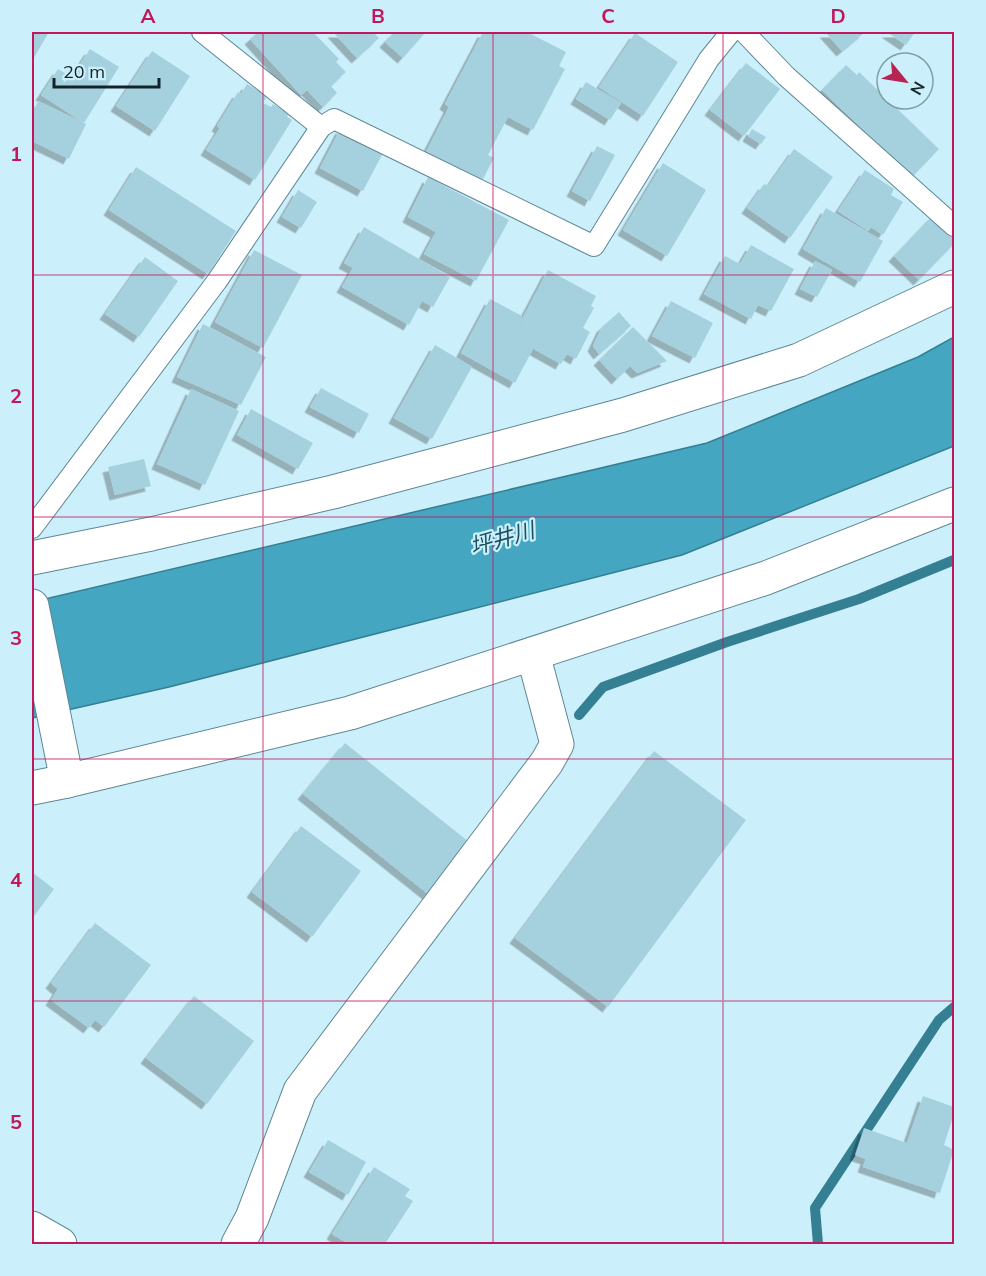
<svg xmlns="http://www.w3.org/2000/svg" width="986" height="1276" viewBox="0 0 986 1276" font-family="Mulish,'Noto Sans JP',sans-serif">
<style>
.water{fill:#44a6c1;stroke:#357f93;stroke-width:1.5}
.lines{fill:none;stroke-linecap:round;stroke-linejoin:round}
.stream{stroke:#357f93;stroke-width:10}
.building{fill:#a5d1df;filter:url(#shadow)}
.service-casing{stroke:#5e8794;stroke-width:22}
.minor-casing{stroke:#5e8794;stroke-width:35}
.primary-casing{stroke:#5e8794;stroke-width:35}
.service{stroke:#fff;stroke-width:20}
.minor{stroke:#fff;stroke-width:33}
.primary{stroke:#fff;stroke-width:33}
.grid{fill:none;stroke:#c2185b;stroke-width:1.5;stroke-opacity:0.55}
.labels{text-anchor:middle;stroke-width:4.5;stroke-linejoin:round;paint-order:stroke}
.water-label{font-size:22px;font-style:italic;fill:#1b5261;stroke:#ccf0fb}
.neatline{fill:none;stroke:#c2185b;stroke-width:2}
.grid-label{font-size:20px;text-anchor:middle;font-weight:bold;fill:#c2185b}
</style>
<defs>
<filter id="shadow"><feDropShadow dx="-5.5" dy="5.5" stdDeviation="0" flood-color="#0004"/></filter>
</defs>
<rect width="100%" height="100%" fill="#ccf0fb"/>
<path class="water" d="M954,337v109l-272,109 -513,132 -137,31v-116l675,-159 211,-86z"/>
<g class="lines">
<g class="stream">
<path d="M579,715l24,-28 124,-45 132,-43 95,-39"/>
<path d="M818,1244l-3,-36 124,-188 15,-13"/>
</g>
</g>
<g class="building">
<path d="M32,32h17l-17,29z"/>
<path d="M258,32h55l26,27 -3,3 10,10 -15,14 6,7 -14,14 -16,-17 -6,5 -51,-56z"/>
<path d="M333,32h40l6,6 -22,20z"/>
<path d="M394,32h30l1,1 -22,25 -18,-16z"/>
<path d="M483,32h44l39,20 -7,14 6,3 -32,61 -25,-13 -20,38 6,3 -12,23 -56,-29 23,-45 -4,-3z"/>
<path d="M825,32h40l-23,19z"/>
<path d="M887,32h28l-9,13z"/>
<path d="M635,33l43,29 -35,54 -44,-29z"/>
<path d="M90,49l29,18 -35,56 -43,-28 17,-26 14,8z"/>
<path d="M152,51l38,25 -35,55 -39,-25z"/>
<path d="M746,63l34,26 -36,47 -34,-26z"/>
<path d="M846,65l11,10 2,-3 80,77 -27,28 -90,-87z"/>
<path d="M586,82l35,21 -11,17 -34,-21z"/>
<path d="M247,84l20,12 -4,7 8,4 2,-3 16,10 -2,3 5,3 -37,60 -49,-30 14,-22 -3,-2 21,-34 3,2z"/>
<path d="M38,101l48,23 -17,35 -37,-18v-27z"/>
<path d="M341,128l43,23 -21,40 -43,-23z"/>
<path d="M752,129l14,8 -5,7 -13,-8z"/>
<path d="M597,146l18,9 -25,46 -18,-10z"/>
<path d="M794,149l39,28 -43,61 -43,-30 17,-24 4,2z"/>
<path d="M663,163l43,27 -39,66 -44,-26z"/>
<path d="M136,167l100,64 -28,43 -99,-64z"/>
<path d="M865,170l29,19 -3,6 12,7 -20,33 -12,-8 -3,4 -30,-20z"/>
<path d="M428,177l81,43 -33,61 -52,-27 12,-22 -28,-15z"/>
<path d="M298,190l19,12 -16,26 -19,-11z"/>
<path d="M826,208l57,33 -23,41 -57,-33z"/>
<path d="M933,215l21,21v8l-35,36 -25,-24z"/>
<path d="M364,227l86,50 -17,30 -11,-6 -13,24 -67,-38 11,-19 -9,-5z"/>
<path d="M751,245l43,24 -23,42 -13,-6 -7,14 -47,-25 21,-38 15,8z"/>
<path d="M254,250l48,25 -39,73 -48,-26z"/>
<path d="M145,257l33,24 -39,56 -34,-23z"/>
<path d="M815,261l17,9 -15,27 -17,-8z"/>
<path d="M548,270l48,26 -5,10 3,2 -11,20 7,4 -14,27 -9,-5 -6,10 -27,-15 7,-15 -26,49 -54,-30 29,-54 32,17 -3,8 9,4 -8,-5z"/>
<path d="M671,301l42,22 -18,35 -43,-22z"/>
<path d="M619,312l12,14 -32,28 -6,-8 9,-19z"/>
<path d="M203,324l63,33 -25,48 -64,-28z"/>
<path d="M633,327l34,34 -30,12 -7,-7 -13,13 -18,-19z"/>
<path d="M435,345l37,22 -40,72 -38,-21z"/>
<path d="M321,388l48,26 -10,19 -49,-26z"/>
<path d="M191,389l48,22 -34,74 -48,-21z"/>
<path d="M251,409l62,34 -15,26 -61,-34z"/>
<path d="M144,459l7,27 -36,9 -7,-28z"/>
<path d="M345,743l124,99 -41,52 -125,-100z"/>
<path d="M654,751l92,69 -138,187 -93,-69z"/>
<path d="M301,826l60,45 -49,66 -60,-45z"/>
<path d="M32,872l22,17 -22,30z"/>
<path d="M95,923l56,42 -47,62 -9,-7 -6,8 -38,-28 7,-11 -7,-6z"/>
<path d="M194,996l60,45 -47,63 -61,-46z"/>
<path d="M923,1096l31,11v7l-10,31 10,5 -14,43 -77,-26 3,-8 -11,-4 9,-27 43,15z"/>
<path d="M328,1140l38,22 -18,33 -39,-23z"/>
<path d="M374,1167l36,22 -5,7 8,5 -28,43h-36l-17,-10z"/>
</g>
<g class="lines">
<defs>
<g id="service">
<path d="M202,32l119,95"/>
<path d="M744,32l42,44 168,150"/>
<path d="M32,528l185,-247 104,-154 13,-8 260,127 115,-187 22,-27"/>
</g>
<g id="minor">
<path d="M32,558l119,-24 182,-42 290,-77 176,-55 155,-73"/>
<path d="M32,606l35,175"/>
<path d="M32,788l35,-7 283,-68 416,-135 188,-74"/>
<path d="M238,1244l14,-26 48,-127 247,-329 10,-18 -24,-90"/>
</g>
<path id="primary" d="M32,1228l28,16"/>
</defs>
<use href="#service" class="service-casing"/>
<use href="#minor" class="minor-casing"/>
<use href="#primary" class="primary-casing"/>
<use href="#service" class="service"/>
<use href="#minor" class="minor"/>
<use href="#primary" class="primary"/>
</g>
<path class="grid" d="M263,32v1212M493,32v1212M723,32v1212M32,275h922M32,517h922M32,759h922M32,1001h922"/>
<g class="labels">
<g class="water-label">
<text transform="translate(502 538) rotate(-16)" y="8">坪井川</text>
</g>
</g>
<rect width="986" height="1276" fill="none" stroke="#ccf0fb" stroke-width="66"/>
<g transform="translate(905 81) rotate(120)"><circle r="28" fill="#ccf0fb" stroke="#829ea7" stroke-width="1.5"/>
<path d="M0-4.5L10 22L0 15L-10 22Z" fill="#b72652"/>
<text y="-9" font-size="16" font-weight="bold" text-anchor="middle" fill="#122429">N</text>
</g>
<path d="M54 78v9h105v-9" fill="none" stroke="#122429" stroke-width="3"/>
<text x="63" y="78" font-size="18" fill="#122429" stroke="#ccf0fb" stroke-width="4.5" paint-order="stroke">20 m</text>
<rect x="33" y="33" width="920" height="1210" class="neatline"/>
<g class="grid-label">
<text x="148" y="23">A</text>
<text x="378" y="23">B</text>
<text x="608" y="23">C</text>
<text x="838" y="23">D</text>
<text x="16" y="161">1</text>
<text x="16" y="403">2</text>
<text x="16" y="645">3</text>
<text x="16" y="887">4</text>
<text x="16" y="1129">5</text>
</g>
</svg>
